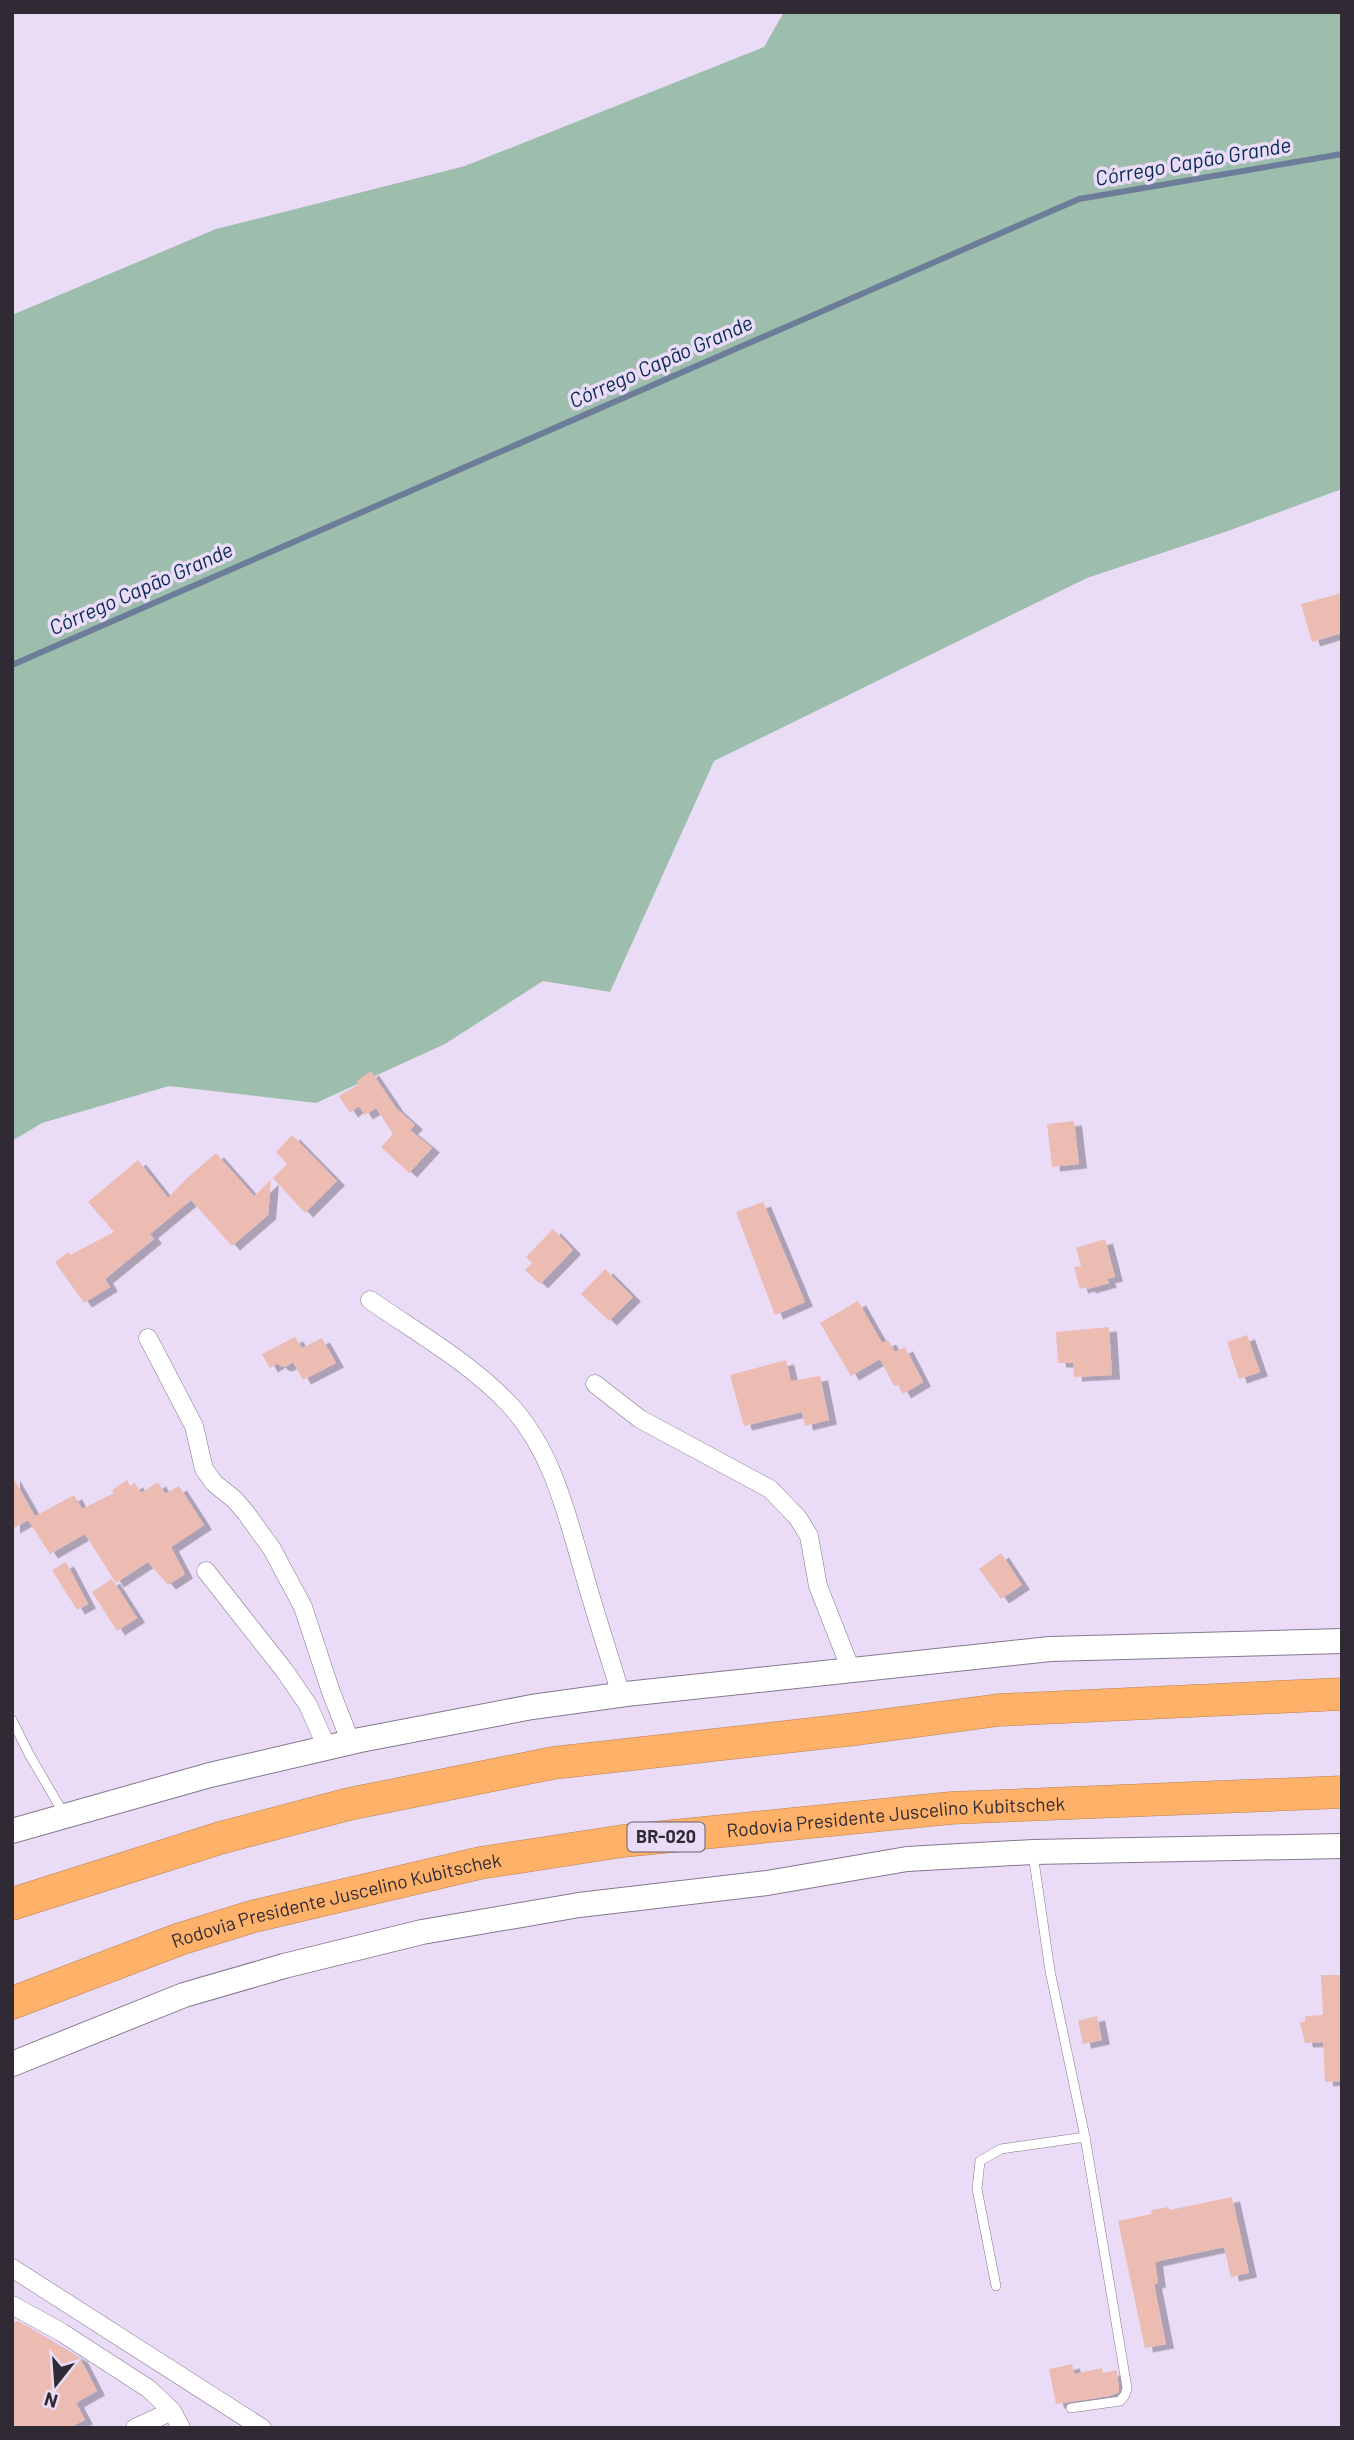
<svg xmlns="http://www.w3.org/2000/svg" width="1354" height="2440" viewBox="0 0 1354 2440" font-family="Barlow,sans-serif">
<style>
.green{fill:#9dbeac}
.lines{fill:none;stroke-linecap:round;stroke-linejoin:round}
.stream{stroke:#6d7d99;stroke-width:6}
.building{fill:#ecbbb2;filter:url(#shadow)}
.lane-casing{stroke:#857890;stroke-width:10}
.street-casing{stroke:#857890;stroke-width:19}
.secondary-casing{stroke:#857890;stroke-width:26}
.highway-casing{stroke:#b68256;stroke-width:33}
.lane{stroke:#fff;stroke-width:9}
.street{stroke:#fff;stroke-width:18}
.secondary{stroke:#fff;stroke-width:24}
.highway{stroke:#feb169;stroke-width:32}
.labels{text-anchor:middle;stroke-width:7;stroke-linejoin:round;paint-order:stroke}
.shield{fill:#eadcf6;stroke:#675f6e;stroke-width:2}
.shield-label{font-size:18px;font-weight:bold;fill:#2f2a34}
.street-label{font-size:19px;fill:#2f2a34;stroke:#eadcf6}
.water-label{font-size:21px;font-style:italic;fill:#062955;stroke:#eadcf6}
</style>
<defs>
<filter id="shadow"><feDropShadow dx="8" dy="4.5" stdDeviation="0" flood-color="#0004"/></filter>
</defs>
<rect width="100%" height="100%" fill="#eadcf6"/>
<path class="green" d="M784,12h558v477l-117,43 -138,46 -373,183 -104,231 -67,-11 -98,63 -129,59 -147,-17 -127,37 -30,18v-826l204,-86 249,-63 299,-119z"/>
<g class="lines">
<path class="stream" d="M12,665l1067,-466 263,-45"/>
</g>
<g class="building">
<path d="M1342,593v40l-30,9 -11,-38z"/>
<path d="M371,1071l25,37 19,17 -5,5 22,18 -23,25 -28,-26 12,-13 -17,-26 -11,7 -6,-9 -9,7 -11,-17 20,-12 -2,-3z"/>
<path d="M1074,1121l5,43 -27,3 -5,-43z"/>
<path d="M292,1135l45,46 -32,32 -32,-35 14,-14 -11,-12z"/>
<path d="M216,1153l38,43 17,-16 -3,35 -36,31 -41,-46 -41,34 4,5 -49,40 5,8 -26,16 -29,-41 14,-10 1,3 44,-23 -26,-30 50,-42 30,38 18,-19z"/>
<path d="M763,1202l42,100 -30,13 -39,-103z"/>
<path d="M553,1229l20,21 -33,34 -15,-14 7,-7 -6,-6z"/>
<path d="M1105,1239l10,38 -8,2 2,4 -21,6 -1,-2 -7,2 -6,-22 7,-1 -5,-18z"/>
<path d="M605,1269l28,28 -24,24 -28,-27z"/>
<path d="M858,1301l24,42 6,-3 7,12 10,-5 18,35 -20,12 -5,-9 -4,1 -14,-27 -29,17 -31,-53z"/>
<path d="M1109,1327l3,48 -38,2 -1,-14h-15l-2,-31z"/>
<path d="M1247,1335l13,37 -21,7 -12,-37z"/>
<path d="M295,1337l7,11 20,-10 14,25 -33,17 -10,-18 -8,5 -5,-1 -2,-3 -8,5 -8,-14z"/>
<path d="M786,1360l5,21 29,-5 9,44 -24,6 -3,-14 -58,14 -14,-51z"/>
<path d="M12,1476l23,40 -23,13z"/>
<path d="M127,1480l3,6 5,-3 6,10 17,-11 7,12 14,-8 25,39 -33,22 14,27 -17,11 -20,-23 -32,21 -31,-49 -35,20 -22,-34 46,-25 8,14 32,-16 -2,-3z"/>
<path d="M1001,1553l21,32 -21,14 -22,-30z"/>
<path d="M66,1562l22,42 -11,6 -25,-40z"/>
<path d="M112,1579l25,39 -20,13 -25,-39z"/>
<path d="M1321,1975h21v106l-17,1 -2,-40 -18,1 -5,-21h5v-6l18,-1z"/>
<path d="M1097,2016l5,24 -19,4 -5,-23z"/>
<path d="M1232,2197l17,76 -18,4 -7,-30 -69,15 3,21 -4,1 12,60 -21,4 -27,-127 34,-7 -1,-4 18,-3 1,3z"/>
<path d="M18,2321l62,37 17,33 -21,12 9,17 -16,8h-57v-104z"/>
<path d="M1072,2364l2,10 28,-6 1,5 14,-3 2,22 -10,4 -53,8 -7,-35z"/>
</g>
<g class="lines">
<defs>
<g id="lane">
<path d="M12,1720l17,34 35,60"/>
<path d="M1033,1854l17,117 35,166 42,251 -2,7 -5,6 -49,7"/>
<path d="M996,2286l-19,-97 3,-28 21,-12 84,-12"/>
</g>
<g id="street">
<path d="M370,1300c46,32 99,62 138,103 45,47 59,113 77,174 11,39 24,78 36,118"/>
<path d="M148,1338l46,88 10,43 10,14 21,17 11,13 26,36 31,58 28,85 20,51"/>
<path d="M595,1384l45,35 130,70 28,29 11,18 9,50 33,84"/>
<path d="M206,1571l78,99 24,35 19,43"/>
<path d="M12,2268l250,160"/>
<path d="M12,2305l49,27 88,57 23,22 9,17"/>
<path d="M135,2428l37,-17"/>
</g>
<g id="secondary">
<path d="M12,1831l198,-56 150,-35 172,-33 94,-13 424,-45 292,-8"/>
<path d="M12,2064l172,-69 100,-29 138,-34 157,-27 188,-22 140,-24 126,-7 309,-6"/>
</g>
<g id="highway">
<path d="M12,1904l208,-66 129,-34 204,-41 303,-34 143,-19 343,-16"/>
<path id="s1" d="M12,2003l168,-64 71,-22 229,-54 143,-22 328,-33 391,-16"/>
</g>
</defs>
<use href="#lane" class="lane-casing"/>
<use href="#street" class="street-casing"/>
<use href="#secondary" class="secondary-casing"/>
<use href="#highway" class="highway-casing"/>
<use href="#lane" class="lane"/>
<use href="#street" class="street"/>
<use href="#secondary" class="secondary"/>
<use href="#highway" class="highway"/>
</g>
<g class="labels">
<rect class="shield" x="627.5" y="1822.5" width="77" height="29" rx="5"/>
<g class="shield-label">
<text x="666" y="1843">BR-020</text>
</g>
<g class="street-label">
<text dy="7" stroke="none"><textPath href="#s1" startOffset="908">Rodovia Presidente Juscelino Kubitschek</textPath></text>
<text dy="7" stroke="none"><textPath href="#s1" startOffset="341">Rodovia Presidente Juscelino Kubitschek</textPath></text>
</g>
<g class="water-label">
<text transform="translate(1193 162) rotate(-10)" y="7">Córrego Capão Grande</text>
<text transform="translate(661 362) rotate(-24)" y="7">Córrego Capão Grande</text>
<text transform="translate(141 589) rotate(-24)" y="7">Córrego Capão Grande</text>
</g>
</g>
<rect width="1354" height="2440" fill="none" stroke="#2f2a34" stroke-width="28"/>
<g transform="translate(56 2384) rotate(197)" stroke="#eadcf6" stroke-width="5" paint-order="stroke">
<path d="M0-5L12 26L0 18L-12 26Z" fill="#2f2a34"/>
<text y="-10" font-size="19" font-weight="bold" text-anchor="middle" fill="#2f2a34">N</text>
</g>
</svg>
